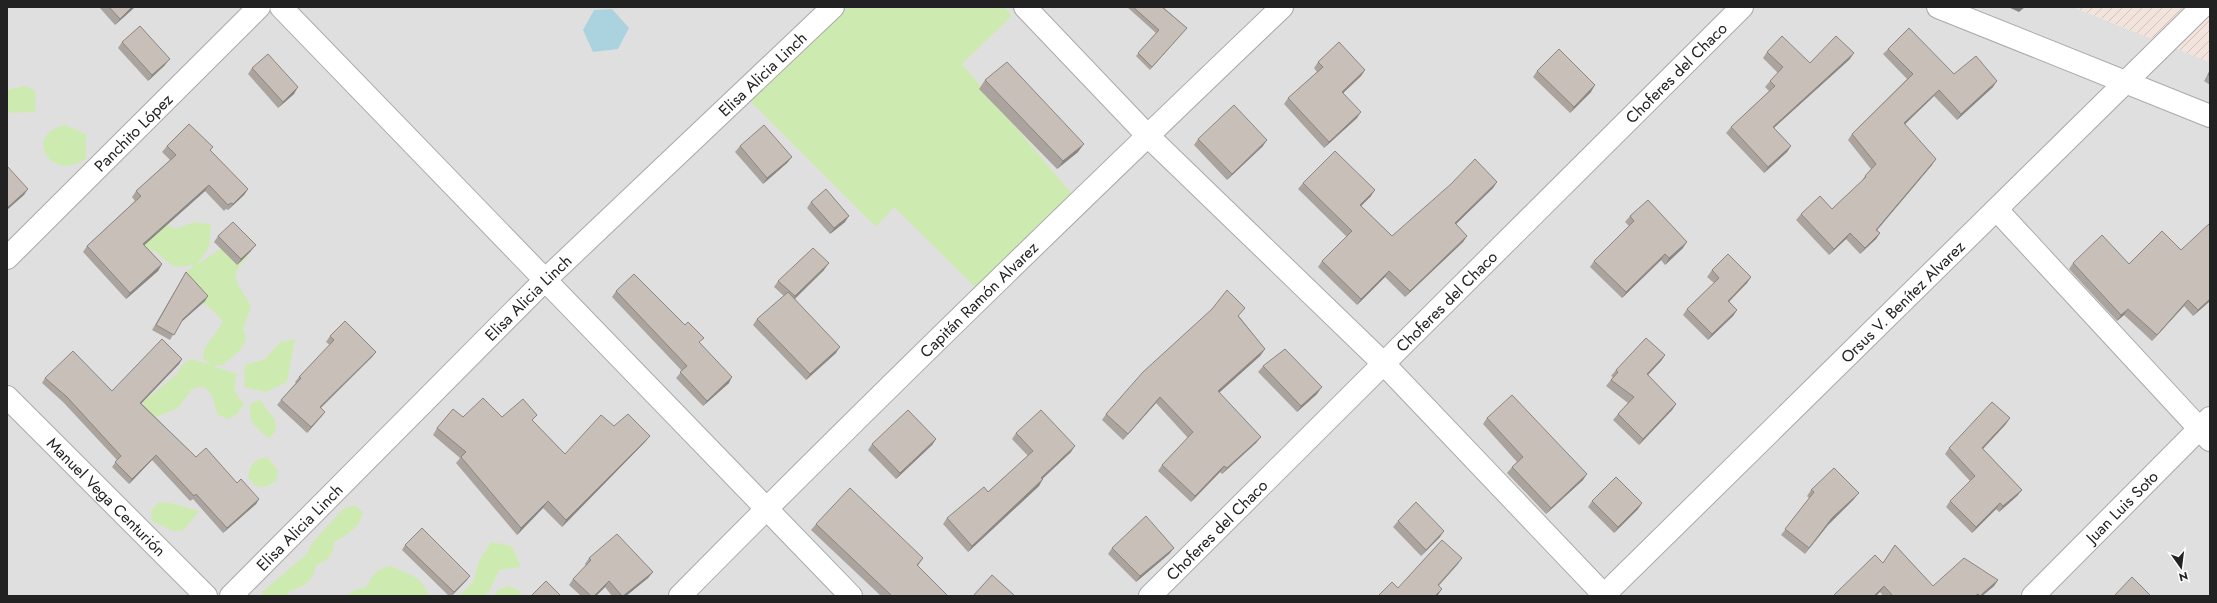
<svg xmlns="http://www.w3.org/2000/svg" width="2217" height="603" viewBox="0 0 2217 603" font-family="Jost,sans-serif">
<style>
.residential{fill:#e0dfdf}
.military{fill:url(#military-furrows)}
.grass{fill:#cdebb0}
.water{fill:#aad3df}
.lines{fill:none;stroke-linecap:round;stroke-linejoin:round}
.street-casing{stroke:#a9a9a9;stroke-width:24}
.street{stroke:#fff;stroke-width:22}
.wall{fill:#aba49e}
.shaded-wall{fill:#8b8681}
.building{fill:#c7bfb8;stroke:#8b8681}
.labels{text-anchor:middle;stroke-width:3.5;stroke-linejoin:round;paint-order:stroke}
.street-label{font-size:16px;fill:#222;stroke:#fff}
</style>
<defs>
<pattern id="military-furrows" width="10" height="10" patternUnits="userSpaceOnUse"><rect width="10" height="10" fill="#f3e3dd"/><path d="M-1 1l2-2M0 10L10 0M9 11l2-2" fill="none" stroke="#d0c2bd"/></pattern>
</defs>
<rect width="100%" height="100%" fill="#f2efe9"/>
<path class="residential" d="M7,7h2066l137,55v534h-2203z"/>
<path class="military" d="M2073,7h137v55z"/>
<g class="grass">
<path d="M848,7h156l8,9 -50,48 111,131 -95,95 -84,-83 -18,20 -127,-127z"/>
<path d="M24,86l11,4 1,11 -1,11 -28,1v-23z"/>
<path d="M65,125l21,9v24c-34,27 -65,-24 -21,-33z"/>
<path d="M156,218l19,11 19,-7 17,2 -2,23 -12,18 29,-20 12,-14 11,5c5,29 -12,22 -13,40 -1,8 12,22 15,31l-8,21 3,11 -5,10 -18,16 -10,1 24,8c-4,13 -3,20 7,30l-6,9 -9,6 -11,-4 -7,-21 -8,-8 -11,3 -14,19 -22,9 -11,-5 -2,-10 34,-28 5,-9 9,-6 20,6 -8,-7c1,-17 13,-21 20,-37l-16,-16 -10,-3 -10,-20v-11l8,-6 -21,2 -17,-14 -20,-11z"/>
<path d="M295,339l-8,43 -21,10 -22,-5 1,-22 20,-6 15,-17z"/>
<path d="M260,400l15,20 1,10 -7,9c-14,-13 -22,-16 -18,-36z"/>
<path d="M267,457l11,13 -2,11 -10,6 -11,-1 -7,-9c2,-13 6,-18 19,-20z"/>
<path d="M159,502l11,1 29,8 -15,19 -11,1 -21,-10 -1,-11z"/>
<path d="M354,505l9,7c-4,17 -15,22 -29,30 -1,13 -5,18 -18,23 -3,18 -12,21 -28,27l-2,4h-23l-1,-4 45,-38 5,-11 31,-34z"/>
<path d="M491,542l21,4 9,21 -22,3 -9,20 -6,6h-25l14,-14 6,-21z"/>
<path d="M390,566c17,7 33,11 39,30h-84l10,-6 11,-3c6,-12 11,-18 24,-21z"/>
<path d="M508,586l11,4 3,6h-29l5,-6z"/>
</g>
<path class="water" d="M612,9l17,19 -11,21 -25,3 -10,-22 11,-20z"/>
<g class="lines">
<defs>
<g id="street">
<path d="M281,7l570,589"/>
<path d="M1025,7l122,128 237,229 221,232"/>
<path d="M1938,7l272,109"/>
<path d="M1997,210l213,230"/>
<path id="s1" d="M7,258l252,-251"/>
<path id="s2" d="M7,397l199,199"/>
<path id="s3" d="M231,596l314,-316 288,-273"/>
<path id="s4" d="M680,596c197,-200 399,-395 602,-589"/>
<path id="s5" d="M1150,596l592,-589"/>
<path id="s6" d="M1603,596l599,-589"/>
<path id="s7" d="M2033,596l177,-178"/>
</g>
</defs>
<use href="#street" class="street-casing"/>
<use href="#street" class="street"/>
</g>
<g class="wall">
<path d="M99,7h36l-20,18z"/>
<path d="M1127,7h36l24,21 -37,42 -14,-14 20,-23z"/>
<path d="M122,42l43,23 -17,16 -30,-33z"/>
<path d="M1888,49l66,25 39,13 -36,33 -23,-24 -29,28 27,41 -55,65 3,3 -4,6 -16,15 -14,-15 -17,16 -33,-35 5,-6 31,-5 29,-27 4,-6 6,-7 -23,-29 4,-6 55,-55 -24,-25z"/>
<path d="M1767,52l43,11 40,-4 -76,69 17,18 -4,6 -23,21 -38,-40 5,-6 38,-36 -4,-4 5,-6 8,-8 -15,-15z"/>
<path d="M1318,62l47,8 -4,6 -18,17 14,25 -33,30 -40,-44 4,-6 29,-26 -3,-4z"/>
<path d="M252,68l42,26 -16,14 -30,-34z"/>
<path d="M2210,70v15l-6,-4z"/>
<path d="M1537,71l54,21 -21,21 -37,-36z"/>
<path d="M985,80l93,72 -21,17 -78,-80z"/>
<path d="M1198,139l65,7 -36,34 -33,-35z"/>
<path d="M167,146l46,1 -3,4 38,38 -4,6 -16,15 -2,-1 -2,2 -19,-20 -61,54 18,19 -4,7 -32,28 -43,-47 4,-6 48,-45 -3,-4 4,-6 34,-31 -8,-8z"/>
<path d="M740,146l52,11 -5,6 -24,21 -28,-32z"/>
<path d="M1497,182l-4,6 -37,36 11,12 -4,6 -58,55 -20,-20 -28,28 -39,-38 4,-6 25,-24 -49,-48 5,-6 68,13 -10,10 31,30z"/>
<path d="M811,202l34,20 -15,12 -23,-26z"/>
<path d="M1630,216l53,32 -18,17 -4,-5 -39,38 -32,-31 4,-6 35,-35 -4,-4z"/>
<path d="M218,236l33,15 -14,14 -23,-23z"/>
<path d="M2073,263l137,38 -17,15 -9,-10 -32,35 -28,-26 -7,6 -48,-52z"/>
<path d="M824,270l-29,29 41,54 -30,27 -53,-55 4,-6 27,-23 -10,-9 4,-6z"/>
<path d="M1712,270l39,7 -4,6 -18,18 8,9 -4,6 -25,24 -25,-25 4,-6 27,-26 -7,-6z"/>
<path d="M186,272l19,29 -25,22 -10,17 -18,-10 31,-53z"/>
<path d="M616,291l113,92 -26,23 -27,-28 6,-7 -70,-74z"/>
<path d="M1239,316l26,33 -5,7 -41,37 42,44 -5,6 -34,31 -2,-2 -29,30 -33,-31 4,-6 26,-27 -32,-35 -33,37 -21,-20 4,-6z"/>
<path d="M330,336l46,16 -4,5 -51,51 4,4 -4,5 -14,16 -30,-28 4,-5 15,-17 -1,-1 4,-5 31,-32 -4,-3z"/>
<path d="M1665,355l-4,6 -13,14 28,29 -4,6 -33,35 -26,-25 5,-6 10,-11 -22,-17 7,-9 -2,-1 5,-6z"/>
<path d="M182,359l-3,5 -38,39 55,54 41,26 22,16 -3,5 -33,29 -30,-34 -3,2 -38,-41 -23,24 -17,-17 5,-7 -54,-58 -21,-19 3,-5 67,13z"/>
<path d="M1263,366l54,28 -20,18 -39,-40z"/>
<path d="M463,417h39l31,4 32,33 49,-28 36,10 -5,6 -83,85 -19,-19 -26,27 -61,-72 4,-5 -27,-23 4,-7z"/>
<path d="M1487,418l96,62 -37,34 -39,-41 5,-6 5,-5 -34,-38z"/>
<path d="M2006,424l-23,25 39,41 -5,6 -18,16 -3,-3 -24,24 -26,-26 4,-6 20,-20 -25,-27 4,-6z"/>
<path d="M1016,433l55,19 -29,27 -3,7 -71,66 -25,-28 4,-6 41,-26 40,-36 -16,-17z"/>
<path d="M936,439l-4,6 -36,34 -28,-29 4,-6z"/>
<path d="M1811,490l43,9 -26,26 -23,29 -24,-19 28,-37 -2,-2z"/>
<path d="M1592,501l50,2 -4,6 -24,24 -26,-26z"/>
<path d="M1398,521l42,16 -19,19 -28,-29z"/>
<path d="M816,524l107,34 -5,8 30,30h-67l-70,-66z"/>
<path d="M405,545l65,31 -4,5 -14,15h-3l-47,-46z"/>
<path d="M1895,545l38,41 65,-6 -4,6 -12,10h-99l-3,-4 3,-29z"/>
<path d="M1112,548h62l-5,6 -33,28 -28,-28z"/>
<path d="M589,558l64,14 -5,6 -22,18h-14l-7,-9 -9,9h-15l-12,-11 4,-6 13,-13 -1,-2z"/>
</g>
<g class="shaded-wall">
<path d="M132,7h3l-20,18 5,-6z"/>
<path d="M2008,7h17l-6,5z"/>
<path d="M1854,53l-4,6 -82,74 5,-6z"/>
<path d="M170,59l-5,6 -17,16 4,-6z"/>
<path d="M1365,70l-4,6 -23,22 4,-6z"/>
<path d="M1997,81l-4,6 -36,33 4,-6z"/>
<path d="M1595,85l-4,7 -21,21 4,-6z"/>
<path d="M298,87l-4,7 -16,14 5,-6z"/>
<path d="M1939,90l-5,6 -34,33 4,-6z"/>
<path d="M1361,112l-4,6 -33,30 5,-6z"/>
<path d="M1267,140l-4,6 -36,34 5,-6z"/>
<path d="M1084,144l-6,8 -21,17 6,-8z"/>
<path d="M1791,146l-4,6 -23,21 4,-6z"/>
<path d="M792,157l-5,6 -24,21 4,-6z"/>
<path d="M1936,159l-4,6 -60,71 4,-6z"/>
<path d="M1497,182l-4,6 -42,41 4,-6z"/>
<path d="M209,185l-4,6 -66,59 4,-6z"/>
<path d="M28,189l-4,6 -17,15v-2z"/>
<path d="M248,189l-4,6 -16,15 5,-6z"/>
<path d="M1375,190l-4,6 -15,15 4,-6z"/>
<path d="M849,216l-4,6 -15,12 4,-6z"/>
<path d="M1850,233l-4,6 -17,16 5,-6z"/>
<path d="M1880,233l-4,6 -16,15 5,-6z"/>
<path d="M1467,236l-4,6 -58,55 5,-6z"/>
<path d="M1687,242l-4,6 -18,17 4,-7z"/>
<path d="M256,245l-5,6 -14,14 4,-6z"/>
<path d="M1665,254l-4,6 -39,38 4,-6z"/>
<path d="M829,263l-5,7 -33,32 4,-6z"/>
<path d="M162,264l-4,7 -32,28 4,-6z"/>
<path d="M1389,271l-4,6 -28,28 4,-6z"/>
<path d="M1751,277l-4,6 -23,24 4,-6z"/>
<path d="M208,296l-3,5 -26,23 4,-5z"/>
<path d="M2210,299v2l-17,15 5,-6z"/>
<path d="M2188,300l-4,6 -32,35 5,-6z"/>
<path d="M2128,309l-4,6 -7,6 4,-6z"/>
<path d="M1737,310l-4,6 -25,24 4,-6z"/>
<path d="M840,347l-4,6 -30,27 4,-6z"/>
<path d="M1265,349l-5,7 -47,42 5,-7z"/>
<path d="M376,352l-4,5 -56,55 4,-5z"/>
<path d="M1665,355l-4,6 -18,19 4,-6z"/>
<path d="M182,359l-3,5 -42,44 3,-5z"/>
<path d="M732,377l-3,6 -26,23 4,-5z"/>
<path d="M1322,387l-5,7 -20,18 4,-6z"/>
<path d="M1160,397l-4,6 -33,37 5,-6z"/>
<path d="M1676,404l-4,6 -33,35 4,-6z"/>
<path d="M325,412l-4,5 -14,16 4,-6z"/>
<path d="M2010,418l-4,6 -28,30 4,-6z"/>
<path d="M650,436l-5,6 -83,85 4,-7z"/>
<path d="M1261,437l-5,6 -34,31 5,-6z"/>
<path d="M936,439l-4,6 -36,34 4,-6z"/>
<path d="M1075,446l-4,6 -34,32 4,-6z"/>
<path d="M156,455l-4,5 -23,24 3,-5z"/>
<path d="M1224,466l-4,6 -29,30 4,-6z"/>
<path d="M1587,474l-4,6 -37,34 5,-6z"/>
<path d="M1043,479l-4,7 -71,66 4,-6z"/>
<path d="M2022,490l-5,6 -18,16 4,-6z"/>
<path d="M1859,493l-5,6 -26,26 -23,29 27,-36z"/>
<path d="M259,499l-3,5 -33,29 4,-5z"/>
<path d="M548,501l-5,7 -26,27 4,-7z"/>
<path d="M1642,503l-4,6 -24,24 4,-6z"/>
<path d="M2000,503l-4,6 -24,24 4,-6z"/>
<path d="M1444,531l-4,6 -19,19 5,-6z"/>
<path d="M1174,548l-5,6 -33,28 4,-6z"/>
<path d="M1462,558l-4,6 -24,27 4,-6z"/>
<path d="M653,572l-5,6 -22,18h-3z"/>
<path d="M470,576l-4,5 -15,15 3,-4z"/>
<path d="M1998,580l-4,6 -12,10h-2z"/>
<path d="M609,581l-4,6 -9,9h-2z"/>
<path d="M1884,586l-4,6 -4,4h-2z"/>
<path d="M1442,589l-4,6 -1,1h-2z"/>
</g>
<g class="building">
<path d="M109,7h23l-12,12z"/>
<path d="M1133,7h29l25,21 -35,39 -14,-14 21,-23z"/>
<path d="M140,26l30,33 -18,16 -30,-33z"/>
<path d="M1909,28l45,46 22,-18 21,25 -36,33 -22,-24 -35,33 32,36 -60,71 4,3 -15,15 -15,-15 -16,16 -33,-35 19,-18 12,13 34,-32 -1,-1 11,-12 -24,-30 61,-60 -25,-25z"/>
<path d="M1782,36l28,27 26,-27 18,17 -81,74 18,19 -23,21 -37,-40 44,-41 -5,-5 13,-14 -16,-15z"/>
<path d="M1339,42l26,28 -23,22 19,20 -32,30 -41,-44 35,-31 -5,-5z"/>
<path d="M1559,49l36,36 -21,22 -37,-36z"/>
<path d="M268,54l30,33 -15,15 -31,-34z"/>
<path d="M1007,62l77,82 -21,17 -78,-81z"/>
<path d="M2210,71v5l-2,-1z"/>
<path d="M1234,105l33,35 -35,34 -34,-35z"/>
<path d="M189,124l24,23 -3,3 38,39 -15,15 -2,-1 -3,2 -19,-20 -66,59 19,20 -32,29 -43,-47 54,-50 -5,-5 40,-36 -9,-9z"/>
<path d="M764,125l28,32 -25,21 -27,-32z"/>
<path d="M1335,151l40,39 -15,15 32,31 59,-52 24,-25 22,23 -42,41 12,13 -57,55 -21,-20 -28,28 -39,-38 30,-30 -49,-48z"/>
<path d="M7,166l21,23 -21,19z"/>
<path d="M826,189l23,27 -15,12 -23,-26z"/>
<path d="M1648,200l39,42 -18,16 -4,-4 -39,38 -32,-31 40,-40 -4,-5z"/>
<path d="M233,222l23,23 -15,14 -23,-23z"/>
<path d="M2210,223v76l-12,11 -10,-10 -31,35 -29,-26 -7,6 -48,-52 29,-28 27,29 33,-33 19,19z"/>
<path d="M813,248l16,15 -34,33 -17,-15z"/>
<path d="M1728,254l23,23 -23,24 9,9 -25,24 -25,-25 32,-31 -7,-8z"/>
<path d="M186,272l22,24 -25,23 -9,16 -18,-10z"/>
<path d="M634,274l51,51 3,-3 16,16 -5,4 33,35 -25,24 -27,-29 7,-6 -71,-75z"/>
<path d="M1227,290l18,18 -7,8 27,33 -47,42 43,46 -34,31 -3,-2 -29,30 -33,-31 31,-33 -33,-35 -32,37 -22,-20 37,-42 69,-63z"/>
<path d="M788,292l52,55 -30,27 -53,-55z"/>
<path d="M345,321l31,31 -56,55 5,5 -14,15 -30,-27 20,-22 -2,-1 35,-37 -4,-4z"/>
<path d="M1646,338l19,17 -18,19 29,30 -33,35 -25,-25 16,-17 -23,-17 7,-8 -2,-2z"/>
<path d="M162,339l20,20 -42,44 56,54 10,-9 31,35 4,-4 18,20 -32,29 -31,-34 -2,2 -38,-41 -24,24 -17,-17 6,-6 -54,-59 -22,-19 28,-27 39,40z"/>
<path d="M1285,349l37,38 -21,19 -38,-40z"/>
<path d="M1512,395l75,79 -36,34 -39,-41 11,-10 -36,-39z"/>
<path d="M483,398l19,19 21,-18 14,16 -5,5 33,34 36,-39 13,11 14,-12 22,22 -84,84 -18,-19 -27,27 -60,-71 5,-5 -29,-24 16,-19 10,8z"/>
<path d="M1992,402l18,16 -28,30 40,42 -19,16 -3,-3 -24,24 -26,-26 25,-25 -26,-28z"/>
<path d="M908,410l28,29 -36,34 -28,-29z"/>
<path d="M1041,410l34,36 -34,32 2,1 -71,67 -25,-28 37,-31 4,5 45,-41 -17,-18z"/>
<path d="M1834,468l25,25 -27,25 -23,30 -24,-19 29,-37 -3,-2z"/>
<path d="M1616,477l26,26 -24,24 -26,-26z"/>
<path d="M850,488l73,70 -6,7 31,31h-56l-76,-72z"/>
<path d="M1416,502l28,29 -18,19 -28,-29z"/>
<path d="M1146,516l28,32 -34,28 -28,-28z"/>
<path d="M422,528l48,48 -16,16 -49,-47z"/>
<path d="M617,534l36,38 -30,24h-1l-13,-15 -15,15h-3l-18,-17 18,-19 -2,-2z"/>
<path d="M1442,540l20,18 -24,27 4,4 -7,7h-57l14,-14 6,6z"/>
<path d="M1895,545l38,41 31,-28 34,22 -18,16 -2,-2 -3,2h-82l-9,-10 -10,10h-41l42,-41 8,8z"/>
<path d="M992,575l23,21h-42z"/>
<path d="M2132,577l19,19h-37z"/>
<path d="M546,581l15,15h-30z"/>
</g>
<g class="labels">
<g class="street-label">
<text dy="6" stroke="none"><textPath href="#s5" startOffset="742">Choferes del Chaco</textPath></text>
<text dy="6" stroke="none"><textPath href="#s3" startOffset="745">Elisa Alicia Linch</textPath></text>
<text dy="6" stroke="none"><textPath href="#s1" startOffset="178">Panchito López</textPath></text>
<text dy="6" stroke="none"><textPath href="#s3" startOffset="421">Elisa Alicia Linch</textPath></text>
<text dy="6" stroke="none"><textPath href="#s4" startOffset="421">Capitán Ramón Alvarez</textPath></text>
<text dy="6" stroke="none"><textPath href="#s5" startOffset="418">Choferes del Chaco</textPath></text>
<text dy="6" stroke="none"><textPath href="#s6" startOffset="420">Orsus V. Benítez Alvarez</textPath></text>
<text dy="6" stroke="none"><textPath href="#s2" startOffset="141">Manuel Vega Centurión</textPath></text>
<text dy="6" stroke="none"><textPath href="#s7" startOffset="126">Juan Luis Soto</textPath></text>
<text dy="6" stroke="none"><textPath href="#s3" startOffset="97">Elisa Alicia Linch</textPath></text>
<text dy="6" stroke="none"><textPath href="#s5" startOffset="94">Choferes del Chaco</textPath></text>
</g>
</g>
<rect width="2217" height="603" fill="none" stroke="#222222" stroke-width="16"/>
<g transform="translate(2181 567) rotate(166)" stroke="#ffffff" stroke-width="3" paint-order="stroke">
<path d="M0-3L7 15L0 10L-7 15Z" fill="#222222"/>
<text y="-6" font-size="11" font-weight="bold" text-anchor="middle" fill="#222222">N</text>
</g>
</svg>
